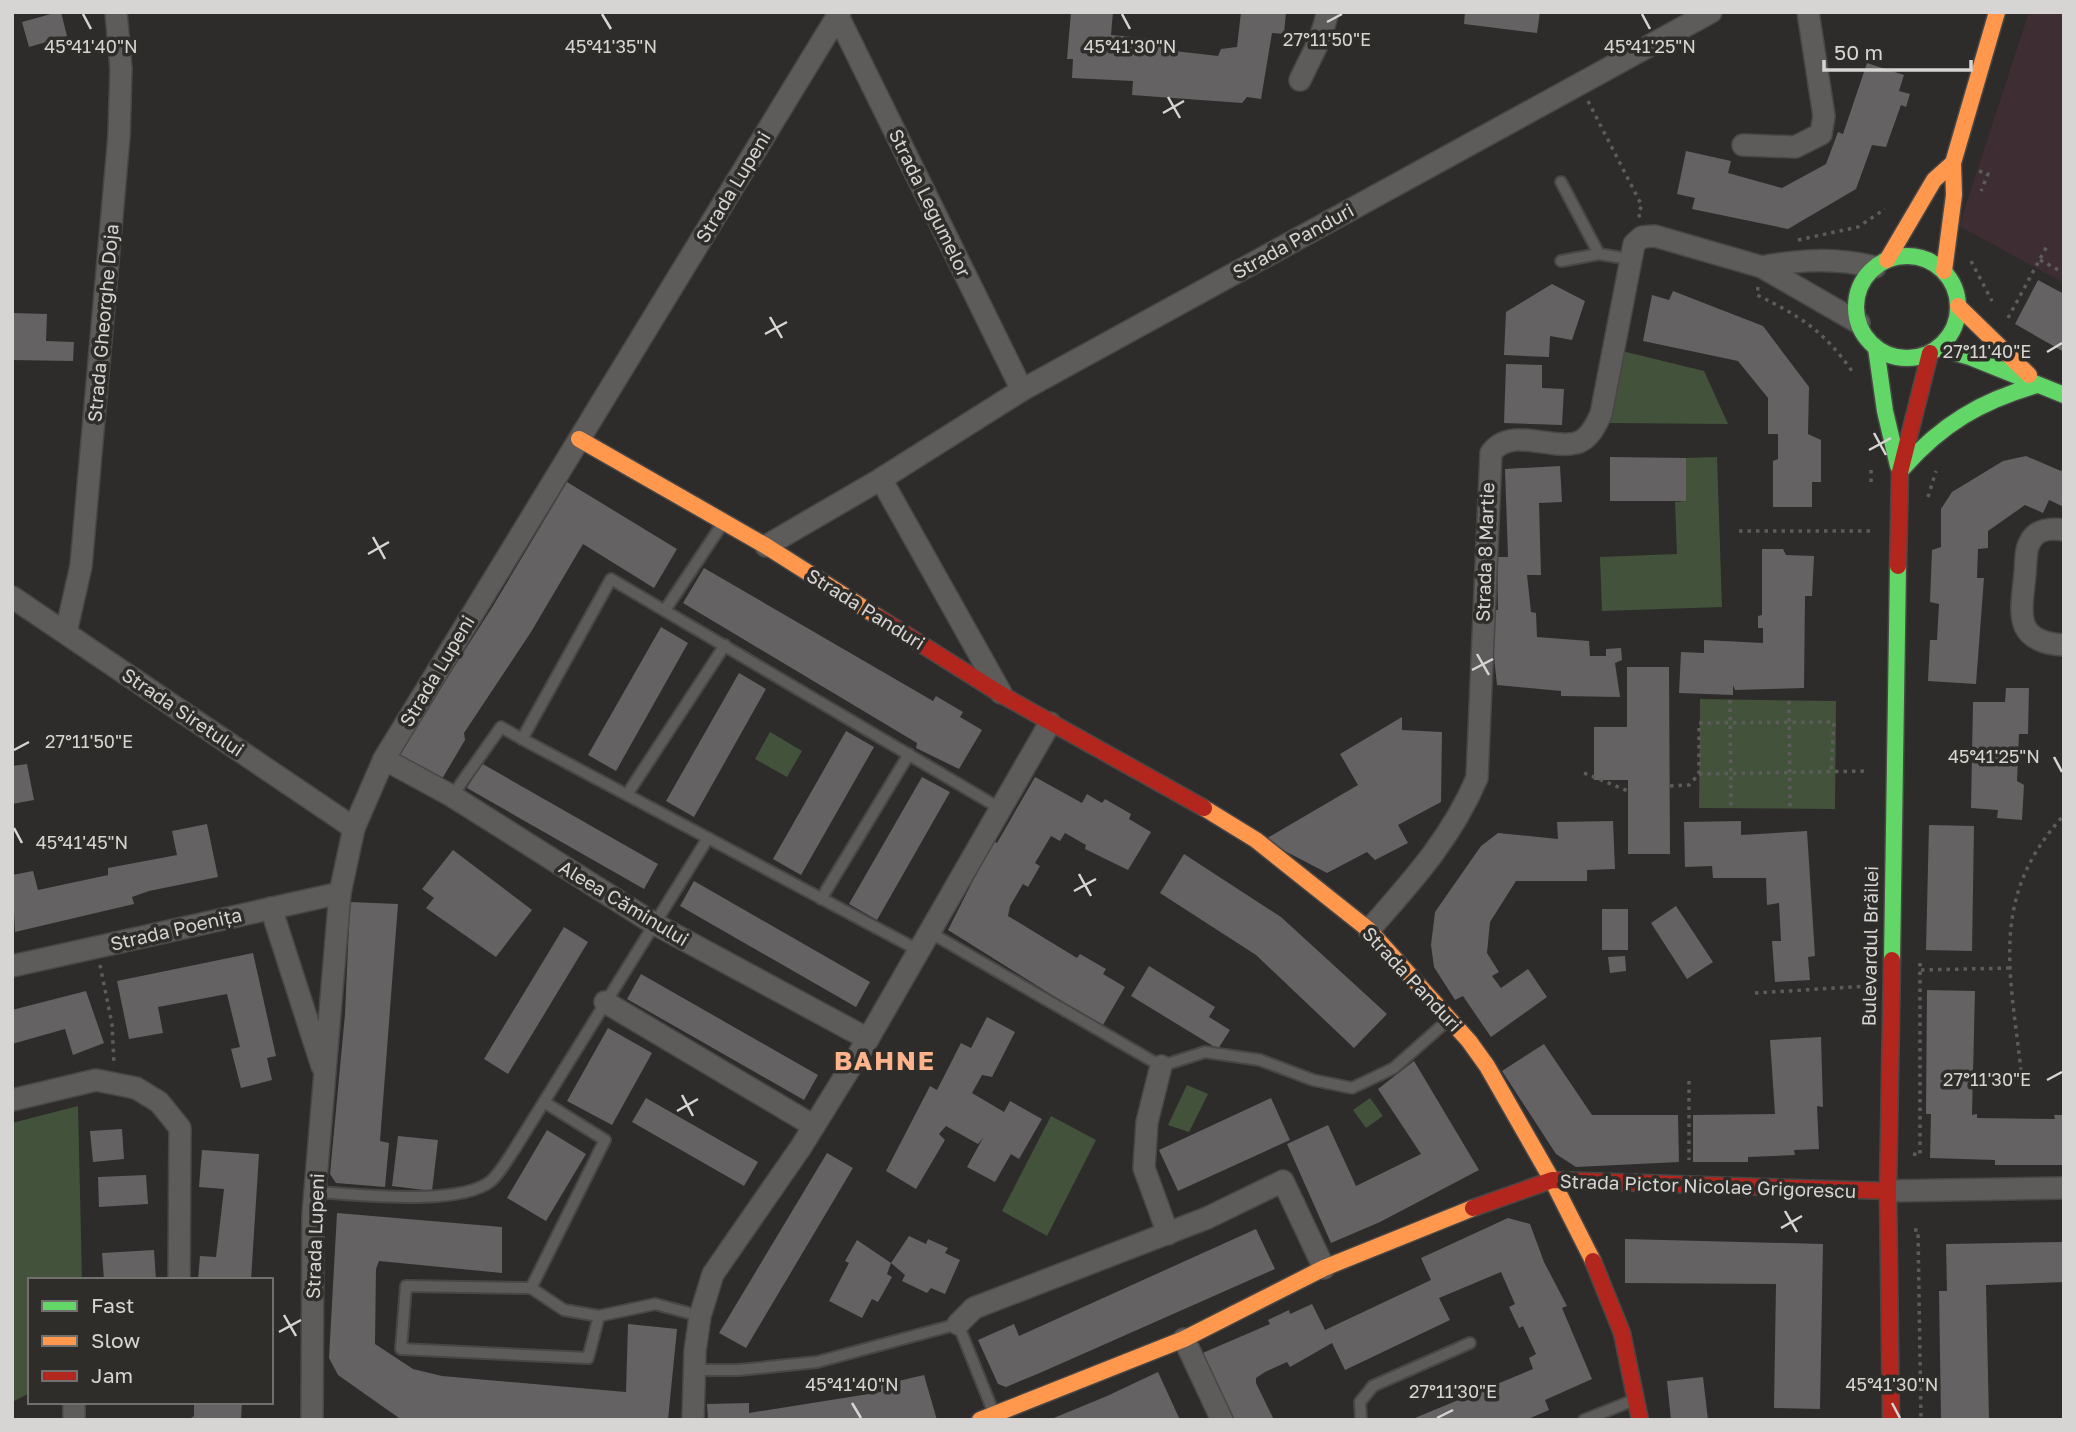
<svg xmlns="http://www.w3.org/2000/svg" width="2076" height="1432" viewBox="0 0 2076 1432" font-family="'Golos Text',sans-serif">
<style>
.commercial{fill:#3e2e34}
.green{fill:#43523a}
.building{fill:#646263}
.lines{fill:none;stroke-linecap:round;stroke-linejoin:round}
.lane-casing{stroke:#484746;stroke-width:14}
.street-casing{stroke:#484746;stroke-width:24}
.fast-casing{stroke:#484746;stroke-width:19}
.slow-casing{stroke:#484746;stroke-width:19}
.jam-casing{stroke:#484746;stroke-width:19}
.path{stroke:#5d5c5b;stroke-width:3.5;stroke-dasharray:3.5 5;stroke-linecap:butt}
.lane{stroke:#5d5c5b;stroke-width:10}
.street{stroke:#5d5c5b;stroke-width:21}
.fast{stroke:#63d668;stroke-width:16}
.slow{stroke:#ff974d;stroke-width:16}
.jam{stroke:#b3261e;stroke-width:16}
.ticks{fill:none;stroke:#d6d5d3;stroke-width:2.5}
.labels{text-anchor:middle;stroke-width:7;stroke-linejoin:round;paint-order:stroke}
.street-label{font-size:19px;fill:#d6d5d3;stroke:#2e2d2a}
.district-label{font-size:26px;font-weight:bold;letter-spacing:2px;fill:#fdb48d;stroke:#2e2d2a}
.ticks-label{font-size:18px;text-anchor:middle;fill:#d6d5d3;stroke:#2e2d2a;stroke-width:7;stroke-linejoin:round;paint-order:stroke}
</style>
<rect width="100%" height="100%" fill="#2d2c2b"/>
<path class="commercial" d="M2029,12h35v271l-105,-57z"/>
<g class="green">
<path d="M1618,350l86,21 24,53 -120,-1z"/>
<path d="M1717,457l5,150 -120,4 -2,-54 77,-3 -2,-52 11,-1v-43z"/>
<path d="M1700,699l136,2 -1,108 -136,-1z"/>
<path d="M770,732l32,19 -15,26 -32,-18z"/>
<path d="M1187,1085l21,9 -19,38 -21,-7z"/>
<path d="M1370,1098l13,18 -17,12 -13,-18z"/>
<path d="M78,1106l4,174h-52v113l-18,9v-279z"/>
<path d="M1051,1116l45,24 -49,96 -45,-25z"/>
</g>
<g class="building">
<path d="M58,12h3l6,24 -38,11 -7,-25z"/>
<path d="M1071,12h42l-2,23 55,5v10l52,6 3,-7 16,-2 4,-35h45l-2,22 -12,-1 -11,66 -14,-2 -5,6 -110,-8 1,-14 -61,-3 1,-19h-6z"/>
<path d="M1465,12h75l-3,21 -73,-9z"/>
<path d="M1867,63l37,12 -5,16 11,3 -4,13 -5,-2 -15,42 -14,-2 -16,44 -68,40 -96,-20 3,-11 -18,-4 9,-43 45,10 -3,12 54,15 44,-24 12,-32 5,2z"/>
<path d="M2038,280l26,14v58l-49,-28z"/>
<path d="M1552,284l33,17 -13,39 -22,-4 -1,21 -45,-2 2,-43z"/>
<path d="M1673,291l90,35 46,61 -1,47 13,6v42h-9v25h-39v-46l5,-2v-25h-10v-36l-30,-37 -95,-20 9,-46 17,5z"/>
<path d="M12,313l35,1 -1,27 28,1 -1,19 -61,-1z"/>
<path d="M1506,364l36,1v23l22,1 -2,36 -58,-2z"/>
<path d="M2026,456l35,15 3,-4v40l-15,-7 -6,13 -18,-8 -37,26v17l-10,1 -1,29h7l-8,106 -48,-3 2,-41h7l2,-36 -9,-2 2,-52 9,-3v-38l11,-17 51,-31z"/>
<path d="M1610,457l76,1v43h-76z"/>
<path d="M1560,466l2,36 -23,1 2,72h-14l4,37 5,1 1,24 52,4 1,15h16v-7l15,-1 1,12 -7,3 5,34 -59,-1v-5l-64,-6 -8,-75h9l-1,-53h11l-3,-88z"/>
<path d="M567,482l110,67 -23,39 -71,-44 -52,88 -67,101 1,7 -26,44 -44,-25 98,-153z"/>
<path d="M1762,549h21l3,6 28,1 -2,40h-7l-1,92 -69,2 -2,-5v10l-54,-2 2,-41 23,1v-13l59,3v-15h-5v-12l4,-1z"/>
<path d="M704,568l229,133 3,-5 27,16 -3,5 22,13 -23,39 -43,-21 1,-5 -234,-140z"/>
<path d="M661,627l27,16 -72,128 -28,-16z"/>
<path d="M1627,667h42l1,187h-42v-74h-34v-53h33z"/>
<path d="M739,673l27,16 -72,128 -28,-16z"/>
<path d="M2006,688h23l-1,46h-9l-2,47 7,4 -2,35 -25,-2 1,-8 -27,-2 2,-106h32z"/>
<path d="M1402,717v13l40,2 -1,70 -43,23 10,18 -33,17 -8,-8 -40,21 -63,-33 94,-55 -18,-31z"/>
<path d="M846,731l28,16 -73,128 -28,-16z"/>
<path d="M481,763l177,101 -14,25 -177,-101z"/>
<path d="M27,764l7,36 -22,4v-38z"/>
<path d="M922,777l28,15 -73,128 -28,-16z"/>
<path d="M1035,777l47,26 5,-9 15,9 3,-4 26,15 -2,5 22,13 -23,38 -43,-21 1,-4 -21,-12 -5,8 -9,-5 -16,27 5,3 -12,21 -5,-3 -13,22 -2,10 69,42 3,-4 26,15 -3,5 22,13 -22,38 -44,-21 1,-4 -112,-70 45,-89 4,2z"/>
<path d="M1613,821l2,48 -28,1v11h-71l-26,41 -3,31 12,19 -7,4 9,12 27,-19 19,28 -56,40 -28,-41 -8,4 -21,-33 -3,-22 4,-33 46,-66 17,-13 60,6 -1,-17z"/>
<path d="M1741,821v14l66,-4 8,125 -7,1 2,23 -35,2 -3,-41h9l-2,-38 -12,2 -1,-27h-53l-1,-12 -27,1 -1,-45z"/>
<path d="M207,824l11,53 -69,14 -17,6 2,7 -119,28 -3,-57 21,-4 5,19 70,-15v-7l69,-13 -5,-24z"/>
<path d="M1929,825l45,1 -2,125 -46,-1z"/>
<path d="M453,850l79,60 -36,47 -70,-49 8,-10 -12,-9z"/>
<path d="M1184,854l97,63 106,97 -33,34 -98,-93 -96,-62z"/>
<path d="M694,881l176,101 -14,25 -176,-101z"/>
<path d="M350,902l48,2 -18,237 9,2 -4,44 -49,-4 -6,-9 15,-160z"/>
<path d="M1676,906l37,56 -26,17 -36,-56z"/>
<rect x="1602" y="909" width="26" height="41"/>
<path d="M564,927l24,15 -80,132 -24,-15z"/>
<path d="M253,953l23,103 -9,2 5,22 -31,8 -10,-39 9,-2 -13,-53 -69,13 5,26 -34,6 -12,-58z"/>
<path d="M1625,956l1,15 -16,2 -2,-16z"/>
<path d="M1149,966l66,41 -6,10 21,13 -12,19 -87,-53z"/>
<path d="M641,974l177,101 -14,25 -177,-101z"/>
<path d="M1927,990l48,1 -3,124 5,-1v4l78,1 -1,-4h10v50h-69v-5l-65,-2 1,-44h-5z"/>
<path d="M86,991l18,52 -31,12 -8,-26 -53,15v-34z"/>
<path d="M987,1017l28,15 -23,45 -10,-2 -10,18 32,19 6,-11 32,18 -23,40 -8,-5 -16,28 -28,-15 16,-29 -5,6 -32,-18 -7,8 6,6 -29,49 -30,-18 44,-85 7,4 24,-47 10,5z"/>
<path d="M608,1028l44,25 -40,72 -45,-24z"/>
<path d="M1821,1037l2,70 -6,-1 2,43 -25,1 1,5 -47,2v5h-55v-47l82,-1 -5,-74z"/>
<path d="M1544,1044l48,71h86l1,47 -103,5 -20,-13 -54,-83z"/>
<path d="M1414,1061l65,109 -99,52 -49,21 -44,-99 41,-19 28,61 65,-32 -43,-65z"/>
<path d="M646,1098l112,64 -14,24 -112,-64z"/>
<path d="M1271,1098l19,42 -112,51 -19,-41z"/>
<path d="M122,1129l2,30 -31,3 -3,-31z"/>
<path d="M547,1130l39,24 -40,67 -39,-23z"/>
<path d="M398,1136l40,4 -6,51 -40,-5z"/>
<path d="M202,1150l57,4 -8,126h-53l2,-24 16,1 8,-68 -25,-2z"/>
<path d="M827,1153l26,15 -107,180 -27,-15z"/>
<path d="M146,1175l2,29 -49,3 -1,-30z"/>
<path d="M337,1213l165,14v46l-123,-12 -3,8 -1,75 38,25 29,7 184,16 2,-68 49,5 -9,91 -269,-2 -61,-43 -9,-17z"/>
<path d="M1508,1218l22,6 14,38 23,44 -5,2 30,71 -47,21 4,10 -23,10h-116l123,-51 -4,-11 7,-4 -13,-28 -4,2 -10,-21 6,-3 -14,-32 -62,26 11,22 -105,50 -13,-27 -42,24 -3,-5 -22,10 -9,6v5l18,37h-47l-29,-65 72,-31 -2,-4 21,-10 1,4 22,-10 13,26 106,-50 -10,-22z"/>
<path d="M1256,1229l19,40 -233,103 -36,15 -8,-3 -20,-44 36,-16 5,12z"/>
<path d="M909,1236l17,8 2,-5 20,9 -3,5 15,7 -15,34 -14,-6 -4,5 -25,-12 3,-6 -14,-12z"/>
<path d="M1625,1239l198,5 -3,165 -46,-1 2,-124 -151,-1z"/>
<path d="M857,1240l34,23 -4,11 5,3 -14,25 -6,-3 -10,19 -33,-17 20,-38 -4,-2z"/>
<path d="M2063,1242l1,40 -78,3 3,135h-48l-2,-129h8l-1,-47z"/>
<path d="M154,1250l2,30h-52l-2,-27z"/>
<path d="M1158,1372l22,48h-131l58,-24z"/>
<path d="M924,1375l13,45h-229l-1,-16 42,-1v10l132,-21v-7z"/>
<path d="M1703,1377l5,43h-37l-4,-39z"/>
<path d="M194,1402h48l-1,18h-53l6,-4z"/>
</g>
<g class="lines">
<defs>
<g id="lane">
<path d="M1561,182l38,72"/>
<path d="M1561,261l38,-7 30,5"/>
<path d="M665,610l58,-87"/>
<path d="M522,739l398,212"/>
<path d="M628,793l97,-148"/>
<path d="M452,796l49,-69 21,12 89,-160 390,230"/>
<path d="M821,899l88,-145"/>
<path d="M931,933l230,133 44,-14 55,8 53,20 39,8 42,-20 53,-47"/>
<path d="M315,1192c43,2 143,15 176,-11 9,-8 16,-21 23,-31l194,-312"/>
<path d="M531,1288l74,-148 -61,-38"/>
<path d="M599,1316l-11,42 -187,-9 5,-63 125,2 33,22 35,6 56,-12 45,12"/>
<path d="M694,1370h45l78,-8 141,-38 35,87"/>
<path d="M1361,1420l-1,-18 13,-16 97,-43"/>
<path d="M1584,1420l50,-20"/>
</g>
<g id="street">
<path d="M836,12l186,378"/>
<path d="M1300,80l20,-41 8,-27"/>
<path d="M1743,145l52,2 26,-13 3,-18 -16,-104"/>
<path d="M1762,267c40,-8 74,-9 113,0"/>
<path d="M881,479l120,214"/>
<path d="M2064,530c-12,-2 -28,-1 -34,12 -5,8 -4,23 -5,32 -4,40 -12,68 39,71"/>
<path d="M766,546l115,-67 141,-89 689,-378"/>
<path d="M12,597l342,231"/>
<path d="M66,632l15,-66 38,-430 2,-67 -5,-57"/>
<path d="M384,759l68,37 201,127 215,116"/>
<path d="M271,908l51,158"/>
<path d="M1369,930c43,-49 82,-91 108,-152l14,-325c19,-27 60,-3 85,-10 13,-3 20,-18 25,-29l33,-170 8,-7 13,-1 107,31 97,56"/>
<path d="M12,966l328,-73"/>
<path d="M605,1002l209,124"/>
<path d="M1161,1066l-14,56 -3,46 24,66"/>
<path d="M12,1100l84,-20 40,8 23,14 21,26 -1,152"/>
<path d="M1888,1191l176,-3"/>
<path d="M958,1324l16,-16 233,-90 76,-37 41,87"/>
<path d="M1184,1339l38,81"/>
<path d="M74,1420v-18"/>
<path d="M312,1420l1,-205 27,-322 14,-65 30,-69 456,-747"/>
<path d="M693,1420l2,-69 5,-35 13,-42 88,-127 67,-108 182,-316"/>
</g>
<g id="fast">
<circle cx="1907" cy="307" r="51"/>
<path d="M1876,348l9,63 13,55"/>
<path d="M1938,348l32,9 94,38"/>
<path d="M1903,468c39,-44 78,-67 134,-83"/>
<path d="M1892,960l6,-394"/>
</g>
<g id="slow">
<path d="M1887,260l47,-80 19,-17"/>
<path d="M1944,271l10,-76 -1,-32 44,-151"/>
<path d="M1958,306l71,69"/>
<path d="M579,439l187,107 112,71"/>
<path d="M1204,808l52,32 113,90 100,111 18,25 65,114 41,81"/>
<path d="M980,1420l204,-81 140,-71 149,-60"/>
</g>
<g id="jam">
<path d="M1898,566l2,-94 30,-119"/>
<path d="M878,617l124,78 202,113"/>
<path d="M1473,1208l79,-28 336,11"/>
<path d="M1593,1261l29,72 18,87"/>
<path d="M1891,1420l-3,-229 4,-231"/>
</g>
</defs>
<use href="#lane" class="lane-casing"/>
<use href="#street" class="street-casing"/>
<use href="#fast" class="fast-casing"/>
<use href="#slow" class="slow-casing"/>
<use href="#jam" class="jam-casing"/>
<g class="path">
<path d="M1588,101l54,105 -4,6 2,6"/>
<path d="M1979,171l9,3 -7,17"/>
<path d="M1798,240l60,-13 27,-18"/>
<path d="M2040,260l24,13"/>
<path d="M1971,261l21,40"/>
<path d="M1758,287l-1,8c43,21 67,36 95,76"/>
<path d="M2008,318l39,-72"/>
<path d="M1871,470v17"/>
<path d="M1928,497l8,-26"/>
<path d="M1739,531h136"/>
<path d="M1730,700l1,108"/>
<path d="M1789,701l1,108"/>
<path d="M1584,773l44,18"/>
<path d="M1699,774l170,-3"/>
<path d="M1670,786l19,-1 10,-11v-51l135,-1 -3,49"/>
<path d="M100,965l12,59 2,40"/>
<path d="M1921,970l89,-2"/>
<path d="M1755,993l113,-7"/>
<path d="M2021,1071c-11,-101 -32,-174 43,-256"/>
<path d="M1689,1081v79"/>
<path d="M1913,1154l7,1v-192"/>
<path d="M1914,1230h4l3,190"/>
</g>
<use href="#lane" class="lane"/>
<use href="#street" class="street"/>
<use href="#fast" class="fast"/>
<use href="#slow" class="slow"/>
<use href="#jam" class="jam"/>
</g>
<path class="ticks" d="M83,14l8,15M602,14l9,15M1122,14l8,15M1642,14l8,15M1327,22l15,-8M1168,97l12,21M1163,113l21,-12M770,317l12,21M765,334l22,-12M2047,352l15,-9M1874,433l12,22M1869,450l22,-12M373,537l12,22M368,554l21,-12M1477,654l12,21M1472,670l21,-11M14,750l15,-8M2054,757l8,15M14,828l8,15M1079,874l12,22M1074,891l22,-12M2047,1080l15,-8M682,1095l11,21M677,1111l21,-12M1785,1211l12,21M1781,1228l21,-12M284,1315l12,21M279,1332l22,-12M852,1403l9,15M1892,1403l8,15M1437,1418l16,-8"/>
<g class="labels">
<g class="street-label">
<text transform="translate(733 187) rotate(-59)" y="7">Strada Lupeni</text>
<text transform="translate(930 203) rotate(64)" y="7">Strada Legumelor</text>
<text transform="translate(1293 241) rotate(-29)" y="7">Strada Panduri</text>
<text transform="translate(103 323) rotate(-85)" y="7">Strada Gheorghe Doja</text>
<text transform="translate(1485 552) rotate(-88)" y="7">Strada 8 Martie</text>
<text transform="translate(866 609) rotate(32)" y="7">Strada Panduri</text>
<text transform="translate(437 671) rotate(-59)" y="7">Strada Lupeni</text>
<text transform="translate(183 712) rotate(34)" y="7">Strada Siretului</text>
<text transform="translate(624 903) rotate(31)" y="7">Aleea Căminului</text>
<text transform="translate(176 929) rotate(-13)" y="7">Strada Poenița</text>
<text transform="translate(1870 946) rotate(-89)" y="7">Bulevardul Brăilei</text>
<text transform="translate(1412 979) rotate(47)" y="7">Strada Panduri</text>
<text transform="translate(1708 1186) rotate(2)" y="7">Strada Pictor Nicolae Grigorescu</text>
<text transform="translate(315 1236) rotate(-88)" y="7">Strada Lupeni</text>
</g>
<g class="district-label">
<text x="885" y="1070">BAHNE</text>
</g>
</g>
<g class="ticks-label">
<text x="1327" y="46">27°11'50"E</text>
<text x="91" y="53">45°41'40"N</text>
<text x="611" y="53">45°41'35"N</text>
<text x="1130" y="53">45°41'30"N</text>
<text x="1650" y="53">45°41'25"N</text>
<text x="1987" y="358">27°11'40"E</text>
<text x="89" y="748">27°11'50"E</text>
<text x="1994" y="763">45°41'25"N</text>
<text x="82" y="849">45°41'45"N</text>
<text x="1987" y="1086">27°11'30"E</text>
<text x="852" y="1391">45°41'40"N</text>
<text x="1892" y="1391">45°41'30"N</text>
<text x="1453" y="1398">27°11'30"E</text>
</g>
<rect width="2076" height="1432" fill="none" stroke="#d6d5d3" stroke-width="28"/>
<rect x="28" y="1278" width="245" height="126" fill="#2e2d2a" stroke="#71706e" stroke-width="2"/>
<rect x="42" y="1301" width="35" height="10" fill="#63d668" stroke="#71706e" stroke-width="2"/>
<text x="91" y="1313" font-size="21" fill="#d6d5d3">Fast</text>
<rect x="42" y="1336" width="35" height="10" fill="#ff974d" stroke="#71706e" stroke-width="2"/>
<text x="91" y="1348" font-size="21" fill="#d6d5d3">Slow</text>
<rect x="42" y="1371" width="35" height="10" fill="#b3261e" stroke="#71706e" stroke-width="2"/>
<text x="91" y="1383" font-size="21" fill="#d6d5d3">Jam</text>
<path d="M1824 60v10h147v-10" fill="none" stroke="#d6d5d3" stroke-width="3.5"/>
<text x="1834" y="60" font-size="21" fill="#d6d5d3" stroke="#2e2d2a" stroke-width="5" paint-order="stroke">50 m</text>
</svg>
